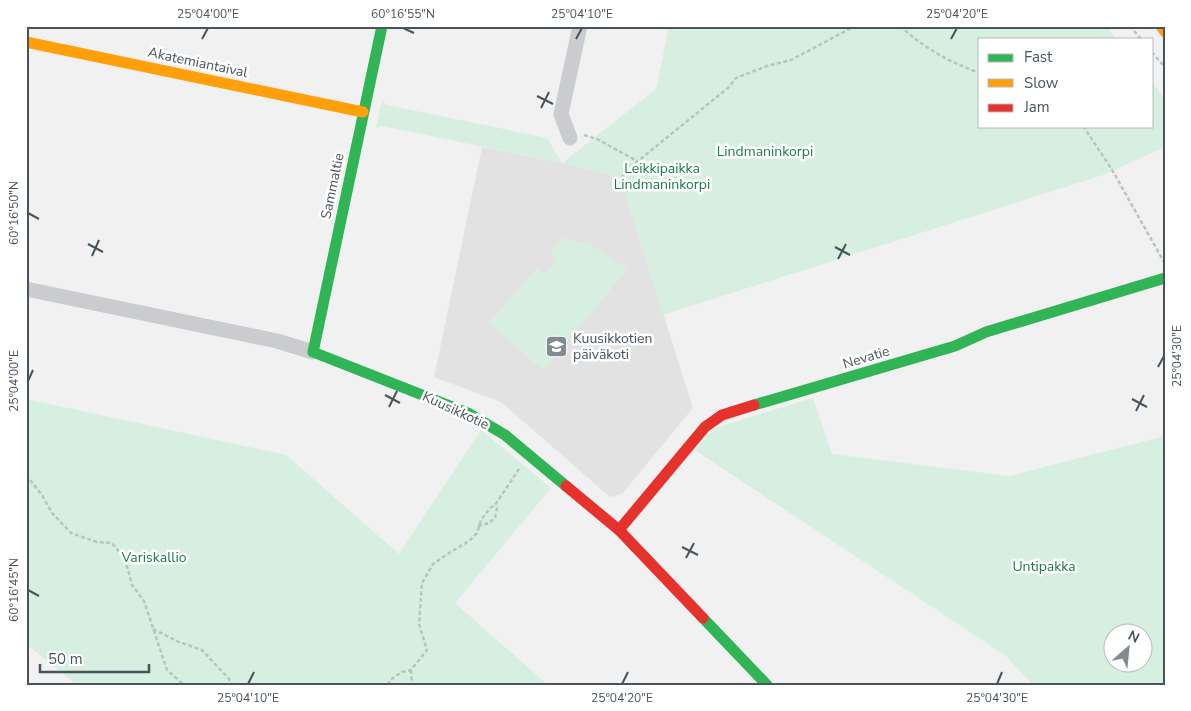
<svg xmlns="http://www.w3.org/2000/svg" width="1191" height="711" viewBox="0 0 1191 711" font-family="'Nunito Sans',sans-serif">
<style>
.education{fill:#e3e2e2}
.green{fill:#d6efe0;fill-rule:evenodd}
.lines{fill:none;stroke-linecap:round;stroke-linejoin:round}
.path{stroke:#b8c4c0;stroke-width:2.5;stroke-dasharray:4 2.5;stroke-linecap:butt}
.street{stroke:#cacccf;stroke-width:15}
.fast{stroke:#30b455;stroke-width:11}
.slow{stroke:#ff9f0a;stroke-width:11}
.jam{stroke:#e5322d;stroke-width:11}
.ticks{fill:none;stroke:#48535c;stroke-width:2}
.labels{text-anchor:middle;stroke-width:5;stroke-linejoin:round;paint-order:stroke}
.street-label{font-size:14px;fill:#48535c;stroke:#fff}
.park-label{font-size:14px;fill:#1b7b4b;stroke:#fff}
.poi-label{font-size:14px;fill:#48535c;stroke:#fff;text-anchor:start}
.neatline{fill:none;stroke:#48535c;stroke-width:2}
.ticks-label{font-size:12px;text-anchor:middle;fill:#48535c}
</style>
<rect width="100%" height="100%" fill="#f1f1f1"/>
<path class="education" d="M482,147l80,16 58,14 73,231 -71,86 -12,3 -109,-95 -67,-25z"/>
<g class="green">
<path d="M669,26h437l10,13h-136v87h172v-43l13,15v49l-62,28 -440,140 -43,-138 -58,-14 -180,-37 -6,2 6,-28 5,5 160,33 15,25 94,-74z"/>
<path d="M561,238l28,6 39,25 -85,101 -54,-47 48,-55 8,6 12,-14 -7,-7z"/>
<path d="M813,398l19,56 177,22 156,-40v249h-132l-27,-29 -311,-206 20,-22zM1114,634h30v30h-30z"/>
<path d="M26,399l260,56 113,99 82,-124 70,58 -96,115 93,82h-471l-51,-41z"/>
</g>
<g class="lines">
<g class="path">
<path d="M900,26c24,22 49,36 80,47"/>
<path d="M1130,26l11,13"/>
<path d="M1152,52l11,13 2,-1"/>
<path d="M1083,126l28,42 53,94"/>
<path d="M584,135l13,4 40,22"/>
<path d="M622,177l6,-8 100,-81 8,-10 31,-12 24,-6 64,-34"/>
<path d="M26,475l16,20 10,18 19,20 26,9 15,1 13,16 7,26 12,16 23,69 17,15"/>
<path d="M478,526l11,-3 6,-5 2,-10 -2,-3"/>
<path d="M153,629l26,13 23,8 27,29 3,6"/>
<path d="M411,670l1,15"/>
<path d="M388,685l2,-5 12,-8 9,-2 16,-20 -8,-26 3,-41 11,-19 16,-11 20,-12 8,-8 4,-13 9,-12 5,-3 24,-36"/>
</g>
<g class="street">
<path d="M570,138l-9,-24 19,-88"/>
<path d="M26,289l251,52 36,11"/>
</g>
<g class="fast">
<path d="M382,26l-69,326 155,61 37,22 61,51"/>
<path d="M754,405l201,-59 31,-14 179,-54"/>
<path d="M703,618l64,67"/>
</g>
<g class="slow">
<path d="M1161,26l4,6"/>
<path d="M26,42l337,70"/>
</g>
<g class="jam">
<path d="M566,486l53,44 84,88"/>
<path d="M619,530l86,-103 17,-12 32,-10"/>
</g>
</g>
<path class="ticks" d="M403,28l11,5M202,39l6,-11M576,39l6,-11M951,39l6,-11M537,96l16,8M541,108l8,-16M28,213l11,6M88,244l15,8M835,247l15,8M92,256l7,-16M838,259l8,-15M1158,367l6,-11M28,381l5,-11M385,395l15,8M1132,399l15,8M389,407l8,-16M1136,411l8,-16M682,547l16,8M686,558l8,-15M28,590l11,6M248,684l6,-12M622,684l6,-12M997,684l5,-12"/>
<defs>
<symbol id="school-square" viewBox="-11 -11 22 22"><rect x="-9" y="-9" width="18" height="18" rx="4" fill="#838a90" stroke="#fff"/><path d="M0-5L7-2L0 1L-7-2ZM-4 1L0 2.5L4 1V4Q0 6-4 4Z" fill="#fff"/></symbol>
</defs>
<g fill-rule="evenodd">
<use href="#school-square" x="544" y="334" width="25" height="25"/>
</g>
<g class="labels">
<g class="street-label">
<text transform="translate(198 62) rotate(12)" y="5">Akatemiantaival</text>
<text transform="translate(332 186) rotate(-78)" y="5">Sammaltie</text>
<text transform="translate(866 357) rotate(-17)" y="5">Nevatie</text>
<text transform="translate(456 410) rotate(25)" y="5">Kuusikkotie</text>
</g>
<g class="park-label">
<text x="765" y="156">Lindmaninkorpi</text>
<text x="662" y="173">Leikkipaikka<tspan x="662" dy="16">Lindmaninkorpi</tspan></text>
<text x="154" y="562">Variskallio</text>
<text x="1044" y="571">Untipakka</text>
</g>
<g class="poi-label">
<text x="573" y="343">Kuusikkotien<tspan x="573" dy="16">päiväkoti</tspan></text>
</g>
</g>
<rect width="1191" height="711" fill="none" stroke="#ffffff" stroke-width="55"/>
<rect x="978" y="38" width="175" height="90" fill="#ffffff" stroke="#b6babe"/>
<rect x="988" y="54" width="25" height="8" fill="#30b455" stroke="#b6babe"/>
<text x="1024" y="62" font-size="15" fill="#48535c">Fast</text>
<rect x="988" y="79" width="25" height="8" fill="#ff9f0a" stroke="#b6babe"/>
<text x="1024" y="88" font-size="15" fill="#48535c">Slow</text>
<rect x="988" y="104" width="25" height="8" fill="#e5322d" stroke="#b6babe"/>
<text x="1024" y="112" font-size="15" fill="#48535c">Jam</text>
<g transform="translate(1128 648) rotate(27)"><circle r="24" fill="#ffffff" stroke="#b6babe"/>
<path d="M0-4L9 19L0 12L-9 19Z" fill="#838a90"/>
<text y="-8" font-size="14" font-weight="bold" text-anchor="middle" fill="#48535c">N</text>
</g>
<path d="M40 664v8h109v-8" fill="none" stroke="#48535c" stroke-width="2.5"/>
<text x="48" y="664" font-size="15" fill="#48535c" stroke="#ffffff" stroke-width="4" paint-order="stroke">50 m</text>
<rect x="28" y="28" width="1136" height="656" class="neatline"/>
<g class="ticks-label">
<text x="208" y="18">25°04'00"E</text>
<text x="403" y="18">60°16'55"N</text>
<text x="582" y="18">25°04'10"E</text>
<text x="957" y="18">25°04'20"E</text>
<text transform="translate(14 213) rotate(-90)" y="4">60°16'50"N</text>
<text transform="translate(1177 356) rotate(-90)" y="4">25°04'30"E</text>
<text transform="translate(14 381) rotate(-90)" y="4">25°04'00"E</text>
<text transform="translate(14 590) rotate(-90)" y="4">60°16'45"N</text>
<text x="248" y="702">25°04'10"E</text>
<text x="622" y="702">25°04'20"E</text>
<text x="997" y="702">25°04'30"E</text>
</g>
</svg>
